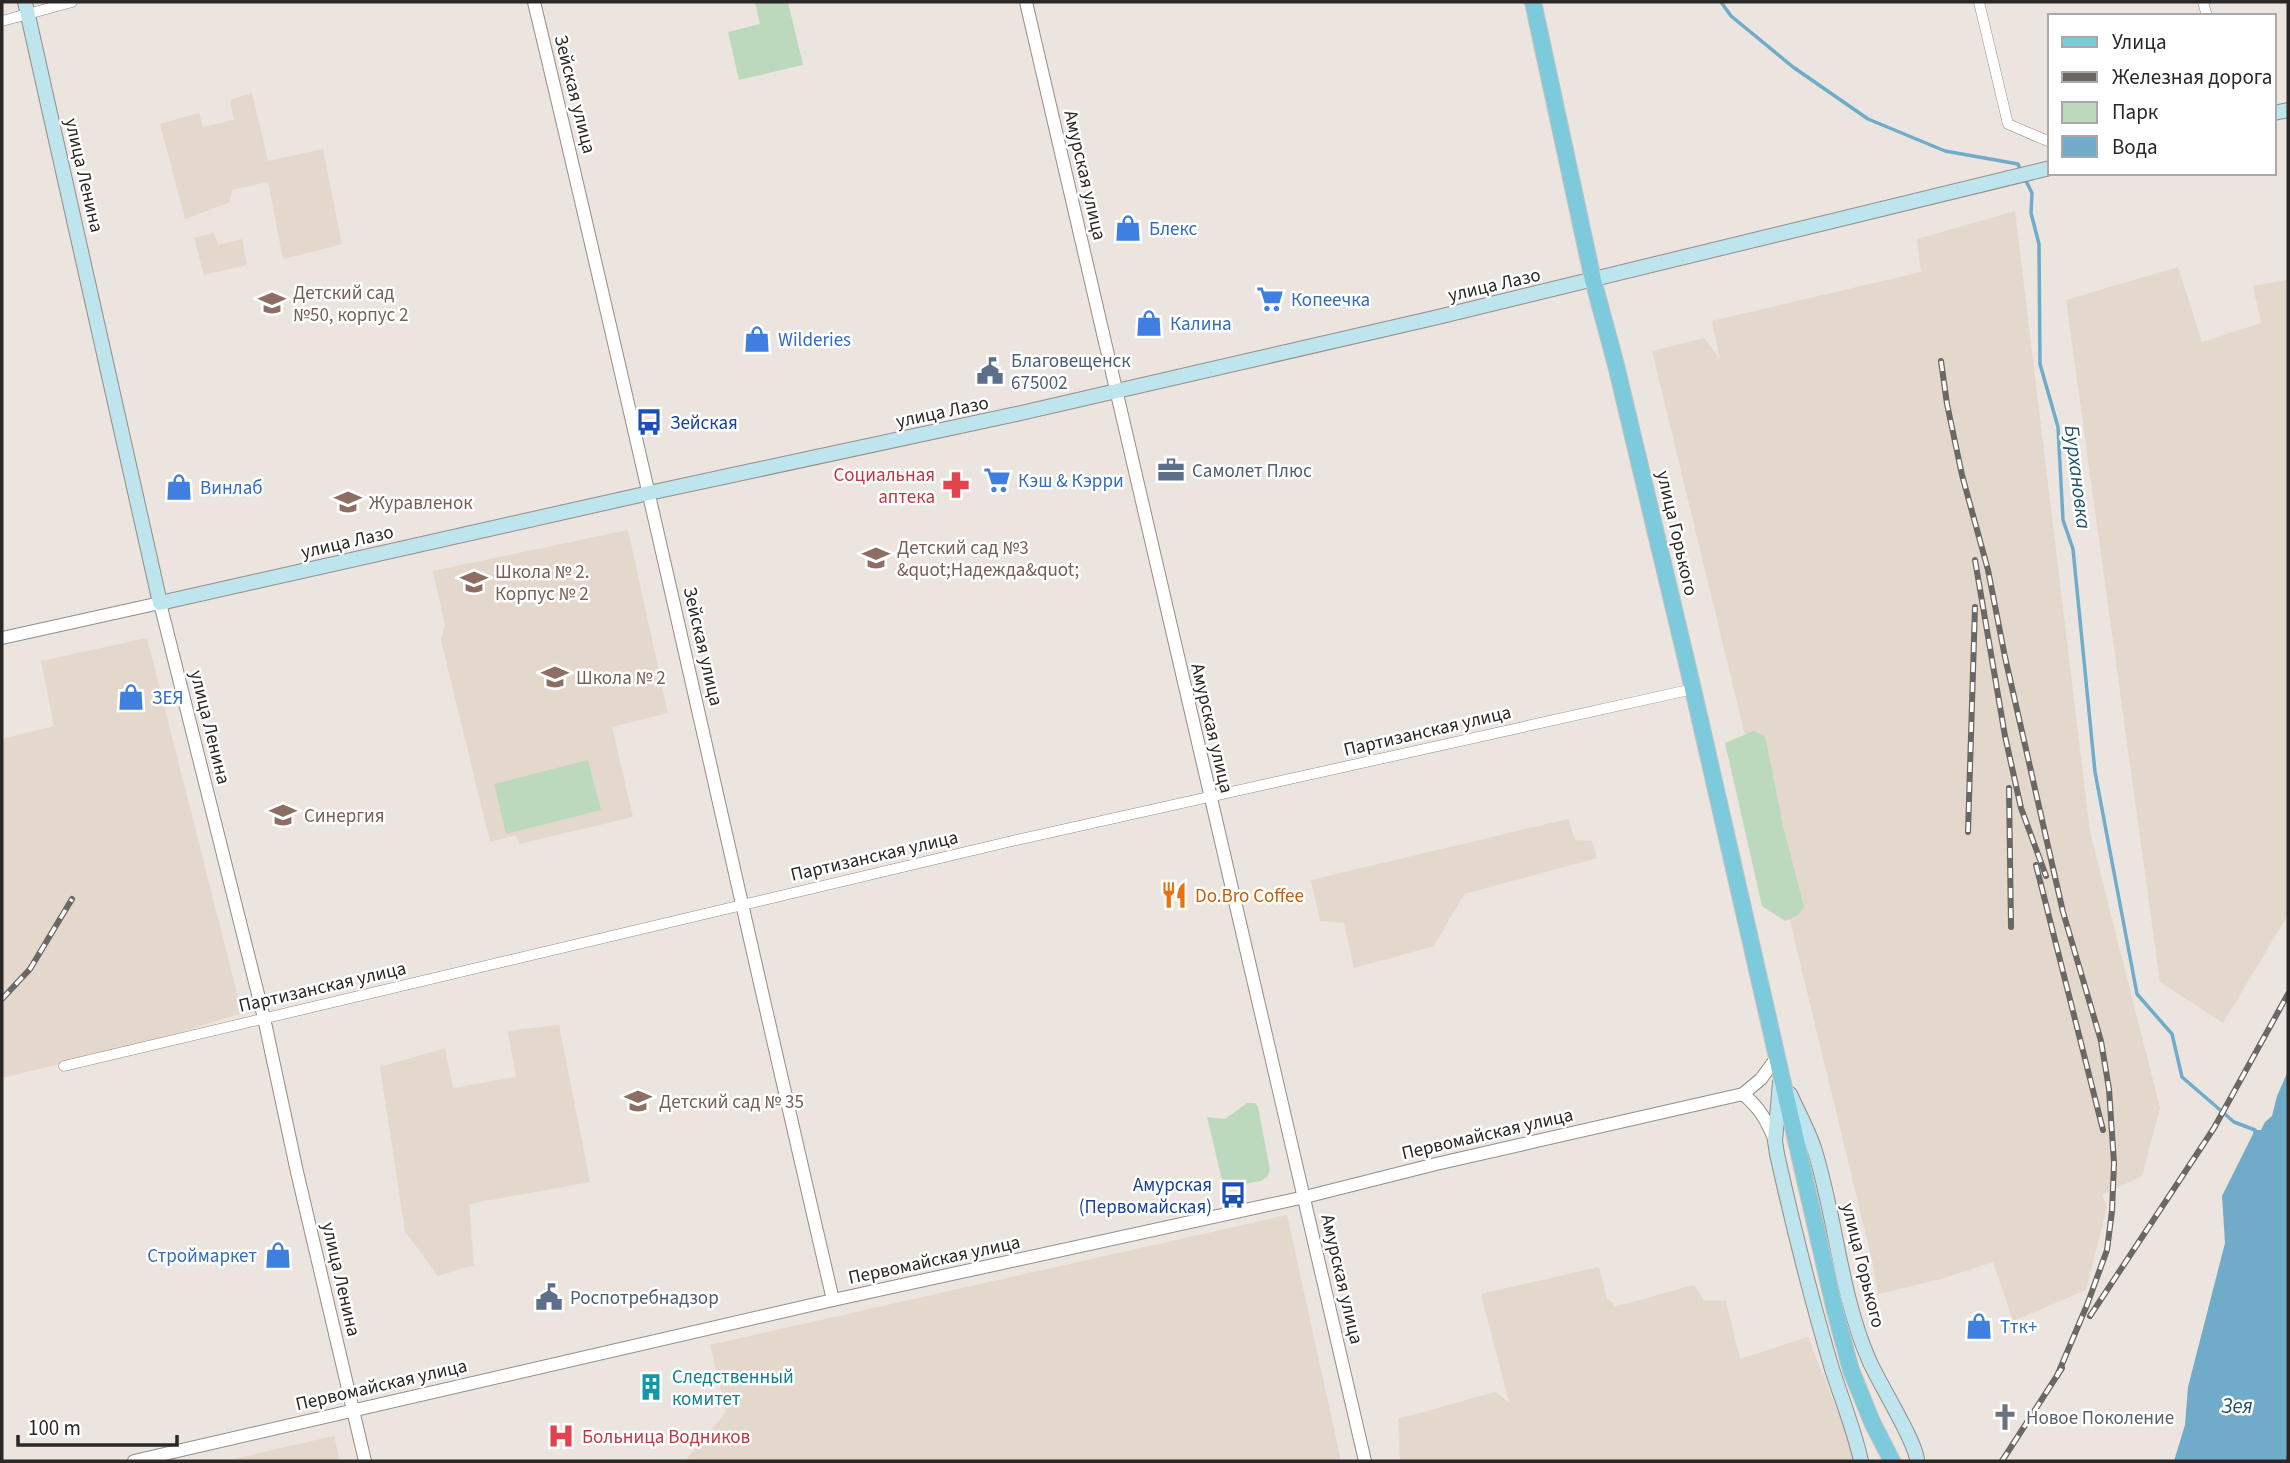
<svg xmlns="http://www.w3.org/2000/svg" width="2290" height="1463" viewBox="0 0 2290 1463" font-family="'Source Sans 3',sans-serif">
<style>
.built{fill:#e4d7cc}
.green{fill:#bdd9bd}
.water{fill:#70acca}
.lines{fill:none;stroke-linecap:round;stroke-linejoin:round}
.stream{stroke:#70acca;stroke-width:3.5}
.minor-casing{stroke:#938d88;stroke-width:11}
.tertiary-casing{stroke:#938d88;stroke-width:14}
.secondary-casing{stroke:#938d88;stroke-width:16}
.primary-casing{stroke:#c3c3c2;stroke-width:18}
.minor{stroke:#fff;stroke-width:10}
.tertiary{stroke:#fff;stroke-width:12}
.secondary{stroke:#bee4ee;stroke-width:14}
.primary{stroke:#7dcadd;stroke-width:16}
.rail-casing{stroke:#6b6764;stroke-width:6}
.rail{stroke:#fff;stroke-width:3.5;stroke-dasharray:10;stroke-linecap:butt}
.labels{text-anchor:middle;stroke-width:5;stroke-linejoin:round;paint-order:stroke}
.street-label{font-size:19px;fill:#2a2826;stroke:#fff}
.shop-label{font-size:19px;fill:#366cbe;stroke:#fff;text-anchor:start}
.education-label{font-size:19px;fill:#785e54;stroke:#fff;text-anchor:start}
.service-label{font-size:19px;fill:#4e5e75;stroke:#fff;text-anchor:start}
.transit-label{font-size:19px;fill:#164399;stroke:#fff;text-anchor:start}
.health-label{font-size:19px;fill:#be3a42;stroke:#fff;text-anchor:end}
.food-label{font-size:19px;fill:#c56008;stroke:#fff;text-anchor:start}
.culture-label{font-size:19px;fill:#0d838f;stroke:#fff;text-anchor:start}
.worship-label{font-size:19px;fill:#5b616d;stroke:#fff;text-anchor:start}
.water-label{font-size:21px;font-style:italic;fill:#215268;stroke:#fff}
</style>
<rect width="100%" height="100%" fill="#ebe4df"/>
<g class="built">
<path d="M252,93l16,68 55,-12 19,95 -59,15 -15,-77 -36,8 -2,12 -45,17 -25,-95 39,-11 4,14 31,-7 -4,-20z"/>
<path d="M2015,211l75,621 70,276 -18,68 -40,19 5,12 -21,83 -73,31 -20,-59 -52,17 -63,15 -6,-34 -220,-909 52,-13 16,22 -8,-39 209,-49 -4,-33z"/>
<path d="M214,233l4,12 24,-6 5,26 -43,10 -10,-37z"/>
<path d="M2178,267l24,75 59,-19 -8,-37 35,-6v635l-65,108 -63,-41 -94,-682z"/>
<path d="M628,530l40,183 -56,14 21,90 -114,27 -3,-9 -26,7 -49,-202 4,-15 -12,-54z"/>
<path d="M147,638l95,375 -90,28 -150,37v-339l52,-13 -13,-65z"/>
<path d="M1568,819l7,21 17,1 5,17 -133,36 -30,52 -80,22 -10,-45 -24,-2 -9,-41z"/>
<path d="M559,1025l31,157 -121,22 5,61 -36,11 -33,-45 -25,-164 65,-19 8,40 63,-11 -8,-46z"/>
<path d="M1287,1215l54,246h-656l41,-49 -16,-67z"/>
<path d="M1599,1267l8,32 4,2 3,6 80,-22 10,16h22l14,58 68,-22 49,124h-457l-2,-42 97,-27 14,10 -28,-108z"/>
<path d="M334,1436l6,25h-115z"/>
</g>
<g class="green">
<path d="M755,2h33l15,63 -64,15 -11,-48 32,-8z"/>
<path d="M1754,731l11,5 18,90 21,81 -6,8 -13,6 -23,-15 -37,-163z"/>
<path d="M588,760l13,50 -95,24 -12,-50z"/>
<path d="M1247,1103h8l3,4 12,63 -3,7 -6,4 -37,7 -17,-71 18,2z"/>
</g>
<path class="water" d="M2288,1071v390h-114l11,-36 3,-38 37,-144 -3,-47 33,-66h6l4,-8 7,-6 5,-20z"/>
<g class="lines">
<g class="stream">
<path d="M1721,2l10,14 62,51 75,52 77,32 73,13 3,8"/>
<path d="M2025,179l7,14 -1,20 8,31 1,120 18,63 5,93 10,29 22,223 42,222 35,40 10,43 52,45 21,8v3"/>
</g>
<defs>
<g id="minor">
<path d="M1979,2l29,122 42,18"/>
<path d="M2203,2l4,14"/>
<path d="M2,21l70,-19"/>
<path d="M64,1066l948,-225 681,-152"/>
</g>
<g id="tertiary">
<path d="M534,2c104,432 198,866 299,1298"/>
<path d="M1026,2l339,1459"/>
<path d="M2,638l158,-35 104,415 33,154 68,289"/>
<path d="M1743,1094c17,14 24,27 32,47"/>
<path d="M134,1461l699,-161 472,-103 131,-33 307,-70 18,-15 16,-22"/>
</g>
<g id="secondary">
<path d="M25,2l135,601 489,-110 372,-80 417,-96 612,-149"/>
<path d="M2274,113l14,-3"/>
<path d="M1780,1082l-5,59 2,13c16,72 34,144 55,215 10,31 22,60 29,92"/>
<path d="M1790,1094c8,18 18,36 24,54 22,69 26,146 55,212 9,22 48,83 48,101"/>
</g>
<path id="primary" d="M1533,2l60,278 23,85 77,324 142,622 16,59 21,52 20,39"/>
</defs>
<use href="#minor" class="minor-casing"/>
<use href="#tertiary" class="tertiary-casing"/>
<use href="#secondary" class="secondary-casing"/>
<use href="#primary" class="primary-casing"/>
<use href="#minor" class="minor"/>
<use href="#tertiary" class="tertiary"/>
<use href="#secondary" class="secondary"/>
<use href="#primary" class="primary"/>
<defs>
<g id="rail">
<path d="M1941,361l6,43 15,71 26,95 17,87 58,255 38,129 8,48 5,74 -2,48 -5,39 -20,55 -30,71"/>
<path d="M1975,560l30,176 16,72 25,68"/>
<path d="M2009,788l2,139"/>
<path d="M1968,832l7,-225"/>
<path d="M2036,865l67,265"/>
<path d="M2,999l28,-30 42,-70"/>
<path d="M2090,1316l124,-188 74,-134"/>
<path d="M2002,1461l60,-93"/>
</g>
</defs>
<use href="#rail" class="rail-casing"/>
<use href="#rail" class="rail"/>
</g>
<defs>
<symbol id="shop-bare" viewBox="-9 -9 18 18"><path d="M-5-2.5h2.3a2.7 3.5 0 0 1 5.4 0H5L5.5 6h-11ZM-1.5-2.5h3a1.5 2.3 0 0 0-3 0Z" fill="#3f7fe0" stroke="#fff" stroke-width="2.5" paint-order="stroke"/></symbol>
<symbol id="supermarket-bare" viewBox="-9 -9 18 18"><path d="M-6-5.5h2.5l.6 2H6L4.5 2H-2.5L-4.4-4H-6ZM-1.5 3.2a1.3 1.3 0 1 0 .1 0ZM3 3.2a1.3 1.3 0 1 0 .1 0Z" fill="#3f7fe0" stroke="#fff" stroke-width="2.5" paint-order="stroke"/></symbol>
<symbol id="school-bare" viewBox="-9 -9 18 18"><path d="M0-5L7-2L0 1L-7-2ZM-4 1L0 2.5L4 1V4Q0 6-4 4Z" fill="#8d6e63" stroke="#fff" stroke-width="2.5" paint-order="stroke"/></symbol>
<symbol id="civic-bare" viewBox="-9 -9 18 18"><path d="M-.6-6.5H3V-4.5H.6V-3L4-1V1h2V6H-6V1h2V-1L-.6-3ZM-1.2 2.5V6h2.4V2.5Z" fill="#5c6f8a" stroke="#fff" stroke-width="2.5" paint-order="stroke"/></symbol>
<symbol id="bus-bare" viewBox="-9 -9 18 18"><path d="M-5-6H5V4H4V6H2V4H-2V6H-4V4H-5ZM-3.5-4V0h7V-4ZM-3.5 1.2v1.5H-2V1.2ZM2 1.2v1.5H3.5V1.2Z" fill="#1a4fb4" stroke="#fff" stroke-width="2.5" paint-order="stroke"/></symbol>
<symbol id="office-bare" viewBox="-9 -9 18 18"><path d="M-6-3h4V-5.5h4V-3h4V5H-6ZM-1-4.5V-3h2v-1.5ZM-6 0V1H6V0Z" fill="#5c6f8a" stroke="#fff" stroke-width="2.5" paint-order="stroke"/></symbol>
<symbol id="pharmacy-bare" viewBox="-9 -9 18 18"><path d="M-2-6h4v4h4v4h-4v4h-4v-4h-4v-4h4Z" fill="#e0444e" stroke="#fff" stroke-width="2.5" paint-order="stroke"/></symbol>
<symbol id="university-bare" viewBox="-9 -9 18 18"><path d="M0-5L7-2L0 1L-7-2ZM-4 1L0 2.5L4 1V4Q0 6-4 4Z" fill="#8d6e63" stroke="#fff" stroke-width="2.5" paint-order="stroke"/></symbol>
<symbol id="restaurant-bare" viewBox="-9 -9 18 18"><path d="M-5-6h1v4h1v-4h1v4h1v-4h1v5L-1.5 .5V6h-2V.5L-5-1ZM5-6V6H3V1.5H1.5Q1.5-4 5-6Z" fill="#e8710a" stroke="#fff" stroke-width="2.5" paint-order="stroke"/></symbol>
<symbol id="building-bare" viewBox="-9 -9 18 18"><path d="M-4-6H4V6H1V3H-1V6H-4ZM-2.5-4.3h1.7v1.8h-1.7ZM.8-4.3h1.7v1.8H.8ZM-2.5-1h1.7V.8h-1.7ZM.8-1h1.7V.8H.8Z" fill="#0f9aa8" stroke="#fff" stroke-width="2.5" paint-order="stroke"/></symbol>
<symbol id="church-bare" viewBox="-9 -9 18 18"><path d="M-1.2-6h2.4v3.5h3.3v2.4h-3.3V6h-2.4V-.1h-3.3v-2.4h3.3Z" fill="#6b7280" stroke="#fff" stroke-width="2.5" paint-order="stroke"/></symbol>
<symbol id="hospital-bare" viewBox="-9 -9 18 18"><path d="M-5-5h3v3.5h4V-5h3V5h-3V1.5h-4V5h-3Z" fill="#e0444e" stroke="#fff" stroke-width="2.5" paint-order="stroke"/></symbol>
</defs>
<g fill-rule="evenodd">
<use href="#shop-bare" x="1109" y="209" width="38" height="38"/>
<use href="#supermarket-bare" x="1251" y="280" width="38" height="38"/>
<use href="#school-bare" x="253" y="284" width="38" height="38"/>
<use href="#shop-bare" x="1130" y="304" width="38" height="38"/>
<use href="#shop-bare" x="738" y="320" width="38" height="38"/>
<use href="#civic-bare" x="971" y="352" width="38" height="38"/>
<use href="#bus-bare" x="630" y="403" width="38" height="38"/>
<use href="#office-bare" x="1152" y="451" width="38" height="38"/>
<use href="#supermarket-bare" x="978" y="461" width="38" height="38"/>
<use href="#pharmacy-bare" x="937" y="466" width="38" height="38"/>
<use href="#shop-bare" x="160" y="468" width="38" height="38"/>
<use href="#school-bare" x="329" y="483" width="38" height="38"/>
<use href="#school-bare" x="857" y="539" width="38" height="38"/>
<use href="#school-bare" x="455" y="563" width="38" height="38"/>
<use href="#school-bare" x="536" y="658" width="38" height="38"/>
<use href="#shop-bare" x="112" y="678" width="38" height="38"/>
<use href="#university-bare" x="264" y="796" width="38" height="38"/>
<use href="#restaurant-bare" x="1155" y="876" width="38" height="38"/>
<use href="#school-bare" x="619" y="1082" width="38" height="38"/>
<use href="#bus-bare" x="1214" y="1176" width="38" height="38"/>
<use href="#shop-bare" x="259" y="1236" width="38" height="38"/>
<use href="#civic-bare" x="530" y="1278" width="38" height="38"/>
<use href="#shop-bare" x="1960" y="1307" width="38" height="38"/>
<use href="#building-bare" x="632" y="1368" width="38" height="38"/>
<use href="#church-bare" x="1986" y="1398" width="38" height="38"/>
<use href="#hospital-bare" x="542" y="1417" width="38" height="38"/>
</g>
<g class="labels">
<g class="street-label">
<text transform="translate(576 94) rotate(76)" y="7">Зейская улица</text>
<text transform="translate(85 175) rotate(77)" y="7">улица Ленина</text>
<text transform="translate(1086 175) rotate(77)" y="7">Амурская улица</text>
<text transform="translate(1494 284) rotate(-13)" y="7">улица Лазо</text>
<text transform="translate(942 411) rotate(-12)" y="7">улица Лазо</text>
<text transform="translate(1678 533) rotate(77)" y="7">улица Горького</text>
<text transform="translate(347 541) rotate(-13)" y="7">улица Лазо</text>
<text transform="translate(704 646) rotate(77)" y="7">Зейская улица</text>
<text transform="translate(211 727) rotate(76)" y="7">улица Ленина</text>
<text transform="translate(1213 728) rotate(77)" y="7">Амурская улица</text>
<text transform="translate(1427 730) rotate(-13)" y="7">Партизанская улица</text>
<text transform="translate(874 855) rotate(-13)" y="7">Партизанская улица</text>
<text transform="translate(322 986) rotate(-13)" y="7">Партизанская улица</text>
<text transform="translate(1487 1133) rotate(-13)" y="7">Первомайская улица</text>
<text transform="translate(934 1259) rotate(-12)" y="7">Первомайская улица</text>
<text transform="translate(1864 1265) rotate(76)" y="7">улица Горького</text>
<text transform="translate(342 1279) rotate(77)" y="7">улица Ленина</text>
<text transform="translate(1343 1279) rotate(77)" y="7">Амурская улица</text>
<text transform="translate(381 1384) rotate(-13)" y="7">Первомайская улица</text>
</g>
<g class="shop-label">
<text x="1149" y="235">Блекс</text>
<text x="1291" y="306">Копеечка</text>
<text x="1170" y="330">Калина</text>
<text x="778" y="346">Wilderies</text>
<text x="1018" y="487">Кэш &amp; Кэрри</text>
<text x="200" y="494">Винлаб</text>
<text x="152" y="704">ЗЕЯ</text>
<text x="257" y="1262" text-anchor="end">Строймаркет</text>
<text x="2000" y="1333">Ттк+</text>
</g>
<g class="education-label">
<text x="293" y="299">Детский сад<tspan x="293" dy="22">№50, корпус 2</tspan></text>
<text x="369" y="509">Журавленок</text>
<text x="897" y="554">Детский сад №3<tspan x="897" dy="22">&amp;quot;Надежда&amp;quot;</tspan></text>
<text x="495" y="578">Школа № 2.<tspan x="495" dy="22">Корпус № 2</tspan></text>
<text x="576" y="684">Школа № 2</text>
<text x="304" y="822">Синергия</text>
<text x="659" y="1108">Детский сад № 35</text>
</g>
<g class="service-label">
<text x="1011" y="367">Благовещенск<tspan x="1011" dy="22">675002</tspan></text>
<text x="1192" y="477">Самолет Плюс</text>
<text x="570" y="1304">Роспотребнадзор</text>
</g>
<g class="transit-label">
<text x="670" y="429">Зейская</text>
<text x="1212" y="1191" text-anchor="end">Амурская<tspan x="1212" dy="22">(Первомайская)</tspan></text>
</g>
<g class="health-label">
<text x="935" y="481">Социальная<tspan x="935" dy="22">аптека</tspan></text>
<text x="582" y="1443" text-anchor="start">Больница Водников</text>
</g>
<g class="food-label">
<text x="1195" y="902">Do.Bro Coffee</text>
</g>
<g class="culture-label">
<text x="672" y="1383">Следственный<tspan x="672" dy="22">комитет</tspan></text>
</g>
<g class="worship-label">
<text x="2026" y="1424">Новое Поколение</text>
</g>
<g class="water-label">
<text transform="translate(2078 477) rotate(83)" y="7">Бурхановка</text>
<text x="2237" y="1413">Зея</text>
</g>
</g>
<rect width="2290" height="1463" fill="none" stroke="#2a2826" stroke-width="7"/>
<rect x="2048" y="14" width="228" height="161" fill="#ffffff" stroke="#aaa9a8" stroke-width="2"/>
<rect x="2062" y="37" width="35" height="10" fill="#7dcadd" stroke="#aaa9a8" stroke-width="2"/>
<text x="2112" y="49" font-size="21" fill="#2a2826">Улица</text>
<rect x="2062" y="72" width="35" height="10" fill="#6b6764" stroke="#aaa9a8" stroke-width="2"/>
<text x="2112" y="84" font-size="21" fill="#2a2826">Железная дорога</text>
<rect x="2062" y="102" width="35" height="21" fill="#bdd9bd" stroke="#aaa9a8" stroke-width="2"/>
<text x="2112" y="119" font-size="21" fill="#2a2826">Парк</text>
<rect x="2062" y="136" width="35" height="21" fill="#70acca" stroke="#aaa9a8" stroke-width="2"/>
<text x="2112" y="154" font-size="21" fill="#2a2826">Вода</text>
<path d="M18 1435v10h159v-10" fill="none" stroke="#2a2826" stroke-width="3.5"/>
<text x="28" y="1435" font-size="21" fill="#2a2826" stroke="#ffffff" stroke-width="5" paint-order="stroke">100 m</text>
</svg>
